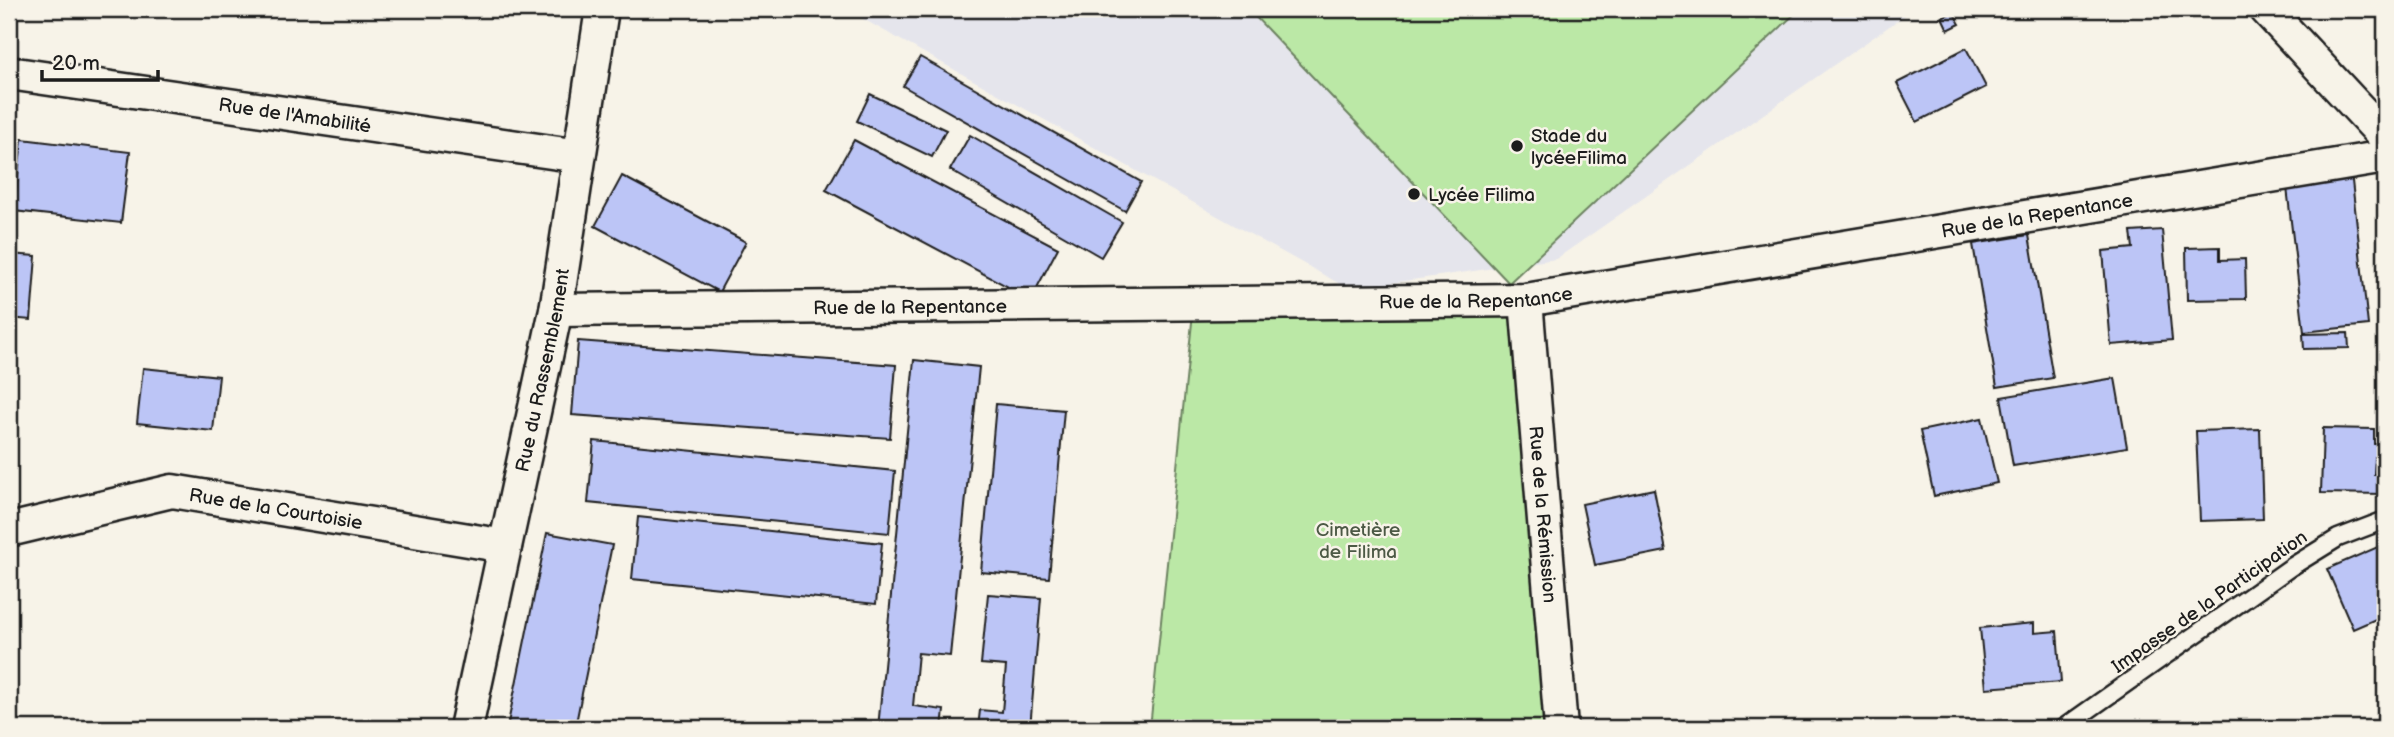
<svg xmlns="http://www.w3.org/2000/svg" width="2394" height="737" viewBox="0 0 2394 737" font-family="'Balsamiq Sans',sans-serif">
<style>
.built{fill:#e5e5ec}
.green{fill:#bbe8a6;stroke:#6c8261;stroke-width:2}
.building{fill:#bcc5f6;stroke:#1c1c1c;stroke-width:2}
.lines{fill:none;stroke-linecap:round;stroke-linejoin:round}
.service-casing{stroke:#1c1c1c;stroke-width:21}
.minor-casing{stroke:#1c1c1c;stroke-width:37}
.service{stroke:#f7f3e8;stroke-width:16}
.minor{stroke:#f7f3e8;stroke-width:32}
.poi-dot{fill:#1c1c1c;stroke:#f7f3e8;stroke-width:2.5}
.labels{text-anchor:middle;stroke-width:5;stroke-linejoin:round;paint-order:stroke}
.street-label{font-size:19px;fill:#1c1c1c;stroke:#f7f3e8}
.poi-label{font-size:19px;fill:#1c1c1c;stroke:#f7f3e8;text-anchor:start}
.park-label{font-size:19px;fill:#4c5945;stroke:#f7f3e8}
</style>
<rect width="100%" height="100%" fill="#f7f3e8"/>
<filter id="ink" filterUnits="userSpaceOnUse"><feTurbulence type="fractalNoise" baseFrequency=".0143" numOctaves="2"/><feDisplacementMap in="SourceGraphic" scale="14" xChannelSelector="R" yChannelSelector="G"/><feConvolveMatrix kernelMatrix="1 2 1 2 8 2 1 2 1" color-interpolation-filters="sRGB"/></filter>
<g filter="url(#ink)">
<path class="built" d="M845,9h1069l-358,250 -207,30z"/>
<g class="green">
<path d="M1248,9h552l-291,274z"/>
<path d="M1526,300l35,428h-411l44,-425z"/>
</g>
<g class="building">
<path d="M1953,12l7,12 -12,6 -6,-13z"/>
<path d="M1966,48l20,39 -69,35 -20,-39z"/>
<path d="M920,57l221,125 -16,29 -222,-125z"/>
<path d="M870,94l76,36 -14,27 -75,-36z"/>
<path d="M970,135l152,87 -21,35 -151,-87z"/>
<path d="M22,139l108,13 -9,71 -107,-12z"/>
<path d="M854,140l204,108 -27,51 -205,-109z"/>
<path d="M2351,172l17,153 -64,7 -18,-153z"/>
<path d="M622,176l124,66 -27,50 -124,-66z"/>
<path d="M2162,230l10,110 -61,5 -8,-94 30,-3 -2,-16z"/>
<path d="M2029,235l24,143 -56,9 -24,-143z"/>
<path d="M2220,247v13l25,-1 1,40 -59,1 -1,-52z"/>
<path d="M9,254l27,2 -5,64 -22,-2z"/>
<path d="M2348,333l1,15 -45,1 -1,-15z"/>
<path d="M578,341l318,24 -6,73 -318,-23z"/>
<path d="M914,360l65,7 -29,289 -32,-3 -5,53 31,4 -2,18h-64z"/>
<path d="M143,368l76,8 -6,55 -76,-8z"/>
<path d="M2115,378l12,69 -114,19 -12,-69z"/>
<path d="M996,404l68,6 -15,168 -68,-6z"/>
<path d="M1982,418l15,65 -63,13 -14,-65z"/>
<path d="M2323,428l51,1v15h11v14l-10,-1 -1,17h11l-1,20 -63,-1z"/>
<path d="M2260,429l3,90 -63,2 -4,-90z"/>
<path d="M594,441l301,30 -6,62 -301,-30z"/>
<path d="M1654,489l12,62 -71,14 -13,-61z"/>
<path d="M638,517l244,26 -6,61 -244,-25z"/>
<path d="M547,533l65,12 -37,183h-68z"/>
<path d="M2380,546l5,14v55l-32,14 -26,-60z"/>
<path d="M988,594l53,4 -11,130h-52l2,-18 22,2 4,-46 -25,-2z"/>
<path d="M2034,623v10l23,-2 4,51 -75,6 -6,-60z"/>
</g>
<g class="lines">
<defs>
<path id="service" d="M2063,728l228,-161 47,-29 47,-18"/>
<g id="minor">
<path d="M2266,9l119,128"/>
<path id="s1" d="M9,73l570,83"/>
<path id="s2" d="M1526,300l35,428"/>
<path id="s3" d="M556,310l970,-10 859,-143"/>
<path id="s4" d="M9,530l163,-39 333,55"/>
<path id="s5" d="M466,728l90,-418 46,-301"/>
</g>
</defs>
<use href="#service" class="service-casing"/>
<use href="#minor" class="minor-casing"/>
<use href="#service" class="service"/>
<use href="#minor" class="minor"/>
</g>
</g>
<g class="poi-dot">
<circle cx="1517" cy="146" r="7"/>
<circle cx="1414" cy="194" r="7"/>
</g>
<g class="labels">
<g class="street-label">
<text dy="7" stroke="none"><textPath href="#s1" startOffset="289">Rue de l'Amabilité</textPath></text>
<text dy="7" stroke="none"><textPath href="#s3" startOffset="1488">Rue de la Repentance</textPath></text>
<text dy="7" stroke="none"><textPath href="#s3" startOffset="920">Rue de la Repentance</textPath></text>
<text dy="7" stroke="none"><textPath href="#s3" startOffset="354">Rue de la Repentance</textPath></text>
<text dy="7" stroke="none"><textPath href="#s5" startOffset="366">Rue du Rassemblement</textPath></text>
<text dy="7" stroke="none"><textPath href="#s4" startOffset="273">Rue de la Courtoisie</textPath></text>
<text dy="7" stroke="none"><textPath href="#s2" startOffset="215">Rue de la Rémission</textPath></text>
<text transform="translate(2209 601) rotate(-35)" y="7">Impasse de la Participation</text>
</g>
<g class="poi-label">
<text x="1531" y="142">Stade du<tspan x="1531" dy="22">lycéeFilima</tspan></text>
<text x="1428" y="201">Lycée Filima</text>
</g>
<g class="park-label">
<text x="1358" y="536">Cimetière<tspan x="1358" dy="22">de Filima</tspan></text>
</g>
</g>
<rect width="2394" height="737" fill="none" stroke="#f7f3e8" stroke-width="35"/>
<rect x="18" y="18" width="2359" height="702" fill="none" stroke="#1c1c1c" stroke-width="2.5" filter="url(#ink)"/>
<path d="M42 70v10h116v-10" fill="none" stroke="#1c1c1c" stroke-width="3.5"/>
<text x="52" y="70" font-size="21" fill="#1c1c1c" stroke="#f7f3e8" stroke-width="5" paint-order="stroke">20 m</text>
</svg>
